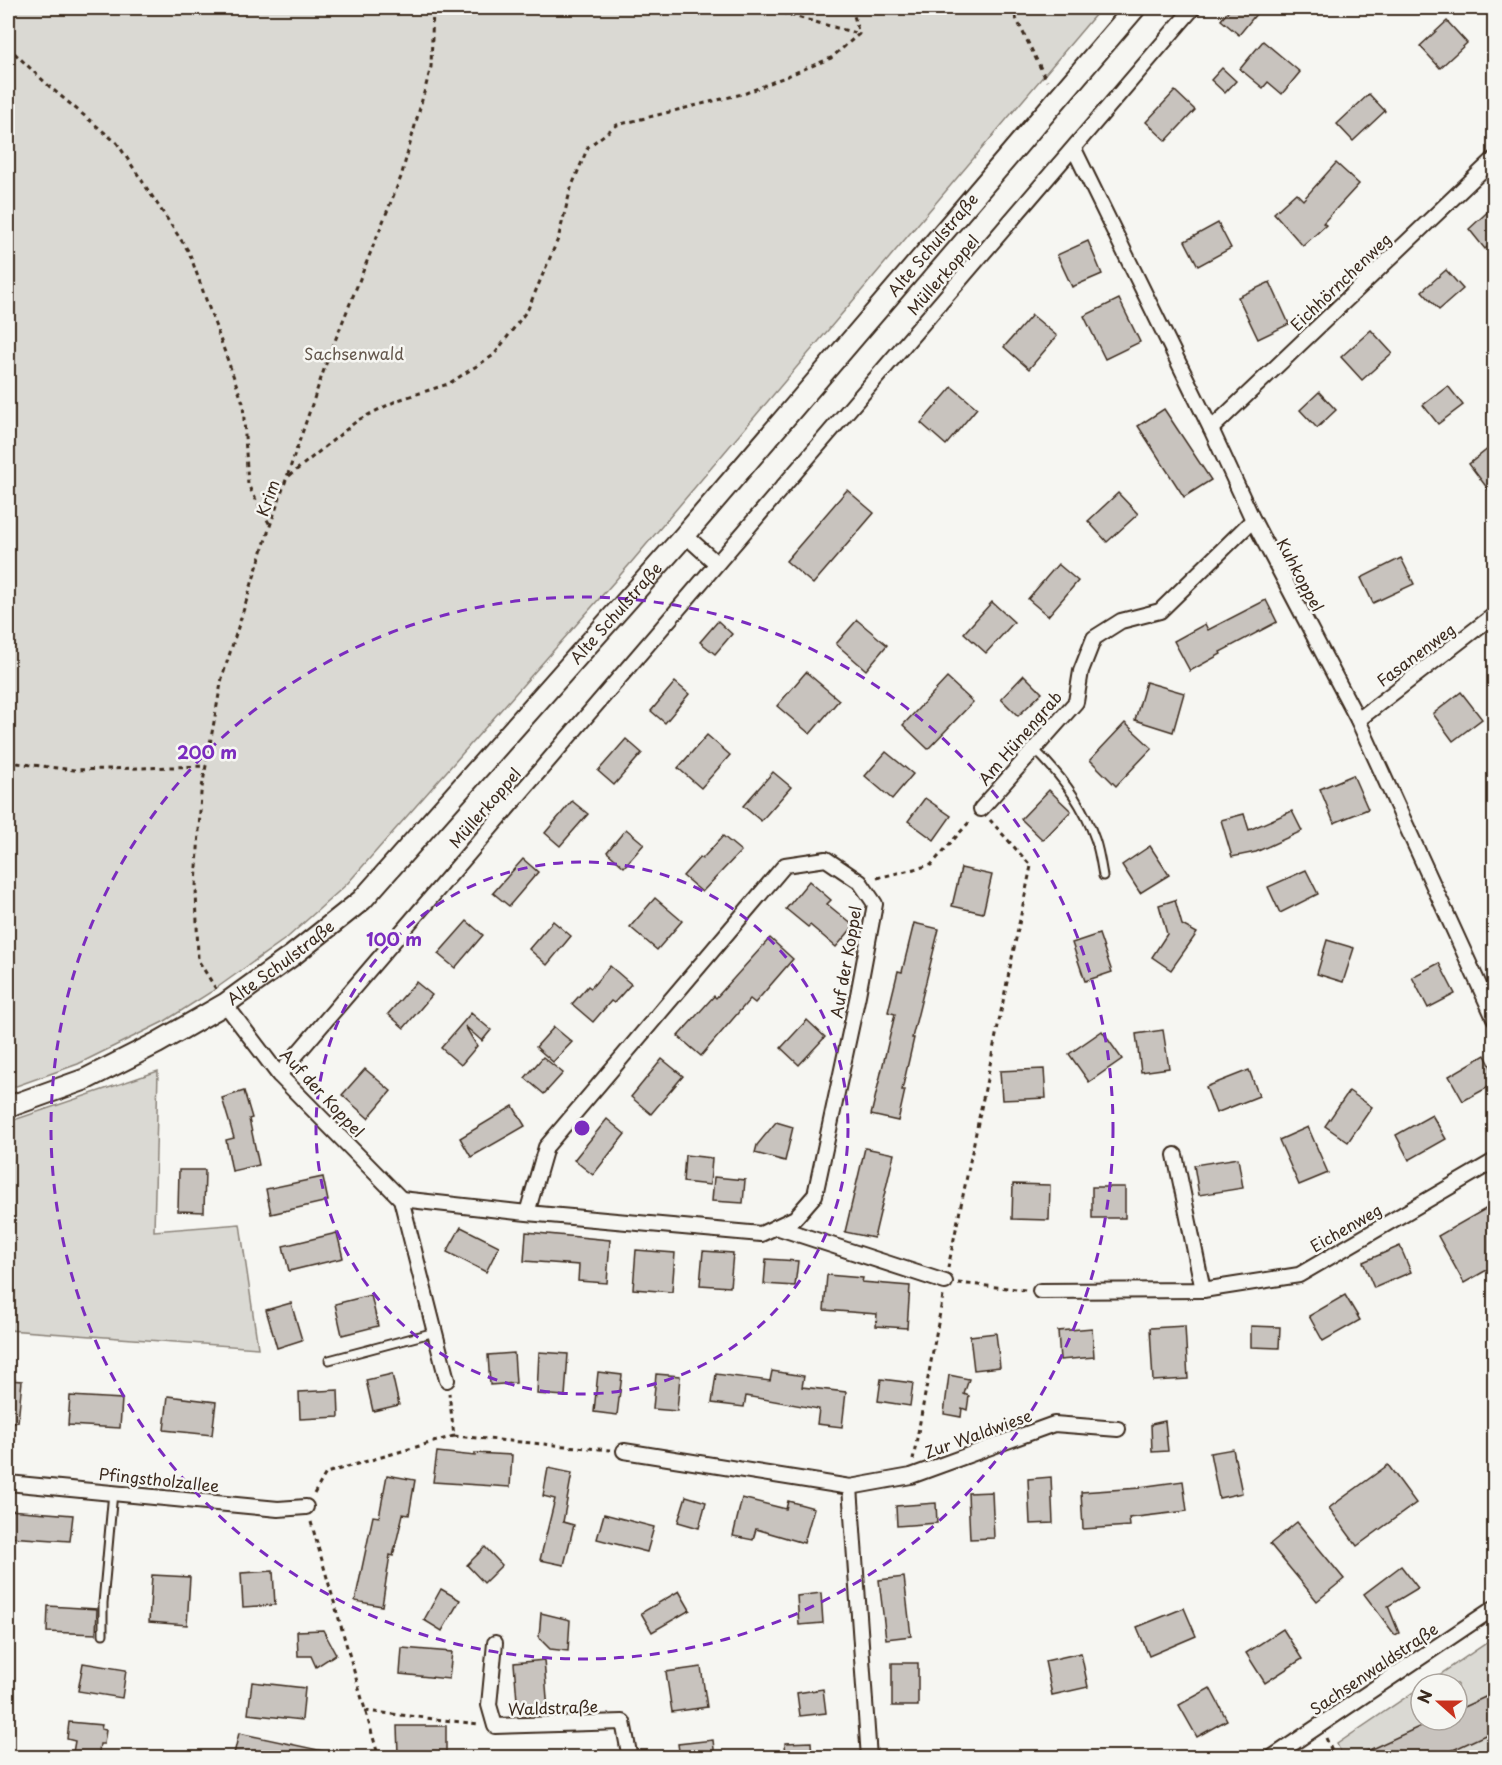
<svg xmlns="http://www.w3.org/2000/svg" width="1502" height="1765" viewBox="0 0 1502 1765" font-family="'Playpen Sans',sans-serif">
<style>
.green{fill:#dad9d3;stroke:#8a8278;stroke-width:1.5}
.building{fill:#c8c3be;stroke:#3b2a1e;stroke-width:1.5}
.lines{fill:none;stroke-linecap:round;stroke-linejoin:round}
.service-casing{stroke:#3b2a1e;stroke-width:11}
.minor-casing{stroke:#3b2a1e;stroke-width:18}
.secondary-casing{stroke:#3b2a1e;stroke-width:24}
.path{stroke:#3b2a1e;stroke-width:3;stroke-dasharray:4.5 4.5;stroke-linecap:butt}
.service{stroke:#f6f6f2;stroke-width:7}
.minor{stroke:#f6f6f2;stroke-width:14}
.secondary{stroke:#f6f6f2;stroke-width:20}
.ring{fill:none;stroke:#7b2cbf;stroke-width:3;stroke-dasharray:10 8}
.labels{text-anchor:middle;stroke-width:5;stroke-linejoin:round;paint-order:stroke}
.street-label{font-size:16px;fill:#3b2a1e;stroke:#f6f6f2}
.park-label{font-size:16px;fill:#63564b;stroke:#f6f6f2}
.centre{fill:#7b2cbf;stroke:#f6f6f2;stroke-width:3}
.ring-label{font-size:18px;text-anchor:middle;font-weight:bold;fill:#7b2cbf;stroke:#f6f6f2;stroke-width:5;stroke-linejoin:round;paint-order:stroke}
</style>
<rect width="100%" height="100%" fill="#f6f6f2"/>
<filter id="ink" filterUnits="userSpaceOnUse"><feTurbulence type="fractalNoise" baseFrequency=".0167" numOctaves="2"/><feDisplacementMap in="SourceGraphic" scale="12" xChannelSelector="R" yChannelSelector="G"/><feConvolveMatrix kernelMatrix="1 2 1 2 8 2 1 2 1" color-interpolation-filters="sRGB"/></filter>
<g filter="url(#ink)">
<g class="green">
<path d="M8,8h1093l-472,557 -282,319 -59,53 -77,55 -46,29 -87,43 -70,25z"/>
<path d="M158,1071l-4,160 86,-7 18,124 -250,-18v-208z"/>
<path d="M1494,1638v119h-151l-6,-13 84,-57v33h36v-36h-31z"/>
</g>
<g class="building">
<path d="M1231,8h30l-22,27 -18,-15z"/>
<path d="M1447,21l20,22 -27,25 -20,-22z"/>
<path d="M1263,41l37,31 -18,22 -14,-12 -5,6 -23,-19z"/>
<path d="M1222,68l14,13 -11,12 -14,-13z"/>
<path d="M1175,91l20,19 -29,31 -20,-19z"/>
<path d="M1369,94l16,17 -32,30 -16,-17z"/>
<path d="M1336,163l23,21 -36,39 3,2 -23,21 -29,-33 22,-20 7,7z"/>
<path d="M1494,206v35l-9,8 -16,-20z"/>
<path d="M1218,223l13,25 -33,18 -13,-25z"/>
<path d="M1088,241l14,33 -30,13 -15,-32z"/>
<path d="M1446,270l17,19 -24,21 -17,-19z"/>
<path d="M1270,282l19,42 -31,15 -20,-42z"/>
<path d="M1119,299l21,43 -35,17 -21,-43z"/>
<path d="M1032,315l25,21 -28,33 -25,-22z"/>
<path d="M1371,330l21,23 -30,27 -21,-23z"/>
<path d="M1448,386l15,19 -25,19 -15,-19z"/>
<path d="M952,387l25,21 -31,37 -25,-22z"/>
<path d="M1319,392l17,18 -19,18 -17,-18z"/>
<path d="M1164,409l47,71 -27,17 -46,-71z"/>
<path d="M1494,444v53l-25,-33z"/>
<path d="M847,490l27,23 -61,71 -27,-23z"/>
<path d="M1118,493l20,21 -31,28 -19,-21z"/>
<path d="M1401,558l13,26 -41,19 -12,-25z"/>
<path d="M1058,564l20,17 -30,35 -20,-17z"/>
<path d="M1266,600l11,22 -57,30 1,2 -31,17 -16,-30 31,-17 3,6z"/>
<path d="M992,602l22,20 -28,31 -22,-20z"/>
<path d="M857,620l30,25 -21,25 -30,-26z"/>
<path d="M718,621l14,13 -17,20 -15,-12z"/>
<path d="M806,672l33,28 -29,34 -33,-28z"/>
<path d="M1024,675l18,18 -24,23 -17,-17z"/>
<path d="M947,678l26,24 -45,47 -25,-24z"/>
<path d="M675,682l14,12 -24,29 -14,-12z"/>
<path d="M1146,682l38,11 -11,39 -38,-12z"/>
<path d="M1461,692l21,27 -29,22 -20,-27z"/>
<path d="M1125,723l27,25 -36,38 -26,-26z"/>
<path d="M707,735l23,20 -29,33 -23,-20z"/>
<path d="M626,739l16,14 -28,32 -16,-14z"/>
<path d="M886,752l27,22 -21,25 -27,-23z"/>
<path d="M773,772l18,15 -30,34 -18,-15z"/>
<path d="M1353,775l15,34 -34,14 -14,-34z"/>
<path d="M1049,790l22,21 -28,29 -22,-21z"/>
<path d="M925,798l26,18 -17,24 -26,-19z"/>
<path d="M572,801l16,13 -28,32 -15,-13z"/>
<path d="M1292,811l10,20 -46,21 -24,5 -11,-37 23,-6 5,16z"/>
<path d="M626,829l18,15 -20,23 -17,-15z"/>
<path d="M723,836l18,15 -39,41 -19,-16 17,-19 2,2z"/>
<path d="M1150,846l19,29 -29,18 -18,-28z"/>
<path d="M523,859l15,13 -29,34 -16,-13z"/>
<path d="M961,868l31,7 -9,38 -31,-7z"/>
<path d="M1306,870l12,24 -38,19 -12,-26z"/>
<path d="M809,881l22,19 -4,4 27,22 -18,21 -26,-22 -2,2 -22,-18z"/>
<path d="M655,898l27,23 -25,29 -27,-23z"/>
<path d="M1175,900l7,25 15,8 -26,37 -19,-13 15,-23 -8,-29z"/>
<path d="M467,921l16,14 -28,33 -17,-14z"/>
<path d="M553,921l18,15 -24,29 -18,-16z"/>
<path d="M914,923l25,6 -27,109h2l-12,52h3l-7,31 -27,-6 24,-101 -7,-2 10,-41 4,1z"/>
<path d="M1099,934l13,38 -27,9 -13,-38z"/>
<path d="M770,938l23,21 -38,44 -5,-4 -49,57 -23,-20 36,-40 2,2z"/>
<path d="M1327,940l27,8 -11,34 -26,-8z"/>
<path d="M1439,963l16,31 -27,14 -16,-31z"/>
<path d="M610,966l21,18 -17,19 -3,-2 -18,21 -21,-18 16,-18 3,2z"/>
<path d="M416,982l16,13 -28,33 -16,-14z"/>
<path d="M471,1013l20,17 -9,11 -17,-15 12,20 -16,19 -20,-17z"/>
<path d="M807,1020l18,17 -26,28 -18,-17z"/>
<path d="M554,1027l18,15 -19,20 -17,-15z"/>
<path d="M1163,1030l6,38 -28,4 -5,-38z"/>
<path d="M1102,1031l20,28 -33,23 -20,-28z"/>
<path d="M1485,1055l9,18v11l-31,17 -14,-25z"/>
<path d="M543,1057l20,16 -19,21 -19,-16z"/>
<path d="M662,1059l21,17 -32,38 -20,-17z"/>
<path d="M365,1069l26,22 -23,27 -26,-23z"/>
<path d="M1044,1069l2,29 -44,2 -2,-29z"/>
<path d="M1249,1070l10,26 -43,17 -10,-26z"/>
<path d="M244,1091l8,27 -3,1 10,46 -27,6 -6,-31 8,-2 -12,-40z"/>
<path d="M1349,1091l23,16 -24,35 -23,-16z"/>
<path d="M513,1106l12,20 -54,31 -11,-19z"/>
<path d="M1432,1115l14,24 -37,21 -13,-25z"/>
<path d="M607,1119l18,15 -32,41 -19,-15z"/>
<path d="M776,1122l17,5 -8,34 -30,-8 2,-8z"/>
<path d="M1308,1127l20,46 -29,12 -20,-45z"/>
<path d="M865,1148l29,6 -20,84 -29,-6z"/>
<path d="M685,1155l27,3 -2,27 -27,-3z"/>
<path d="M1238,1158l5,30 -44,7 -5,-30z"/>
<path d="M179,1170h26l-1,42 -26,-1z"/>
<path d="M323,1177l5,24 -57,13 -5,-25z"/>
<path d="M714,1177l31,3 -2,23 -31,-2z"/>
<path d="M1013,1184l37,1 -1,35 -37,-1z"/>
<rect x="1092" y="1187" width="33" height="31"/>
<path d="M1494,1204v62l-30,17 -26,-47z"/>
<path d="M461,1227l38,19 -13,26 -39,-20z"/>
<path d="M526,1232l84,8 -3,43 -29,-2 1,-16 -55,-4z"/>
<path d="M337,1233l6,25 -54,13 -6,-25z"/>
<path d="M1400,1246l11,26 -37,16 -11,-26z"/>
<path d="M636,1250l39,3 -3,39 -39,-3z"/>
<path d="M703,1251l30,2 -3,34 -30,-2z"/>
<path d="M766,1259l32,2 -3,25 -31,-2z"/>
<path d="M827,1275l36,3 -1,4 48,4 -3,42 -31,-2 1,-12 -53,-4z"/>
<path d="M371,1295l7,31 -36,9 -7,-31z"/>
<path d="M1345,1295l15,25 -37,21 -14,-25z"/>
<path d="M291,1303l11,37 -25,8 -11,-38z"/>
<path d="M1185,1326l3,53 -35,2 -3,-53z"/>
<path d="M1251,1326l29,1 -1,21 -28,-1z"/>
<path d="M1092,1328l2,29 -34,3 -2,-29z"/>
<path d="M996,1333l4,34 -26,3 -4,-34z"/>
<path d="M539,1352l29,2 -3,42 -28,-2z"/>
<path d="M514,1353l2,30 -26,2 -2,-30z"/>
<path d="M772,1371l32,5 -2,11 44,5 -4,35 -25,-3 2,-15 -73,-13 -2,11 -32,-4 4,-29 54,7z"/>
<path d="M598,1372l24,3 -5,40 -23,-3z"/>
<path d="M392,1374l7,31 -26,6 -7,-31z"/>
<path d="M656,1374l24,2 -3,35 -24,-2z"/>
<path d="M949,1375l20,4 -5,15 5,2 -2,14 -5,-2 -1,9 -17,-3z"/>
<path d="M881,1379l32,4 -3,23 -32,-5z"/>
<path d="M8,1380l14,1 -4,41h-10z"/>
<path d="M338,1390l1,27 -39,2 -1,-27z"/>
<path d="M70,1396l52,3 -2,29 -52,-3z"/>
<path d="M168,1396l48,6 -4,33 -48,-5z"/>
<path d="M1165,1421l3,30 -16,1 -1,-28z"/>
<path d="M1233,1449l9,44 -23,5 -9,-45z"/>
<path d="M437,1452l38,4v-3l37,2 -2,32 -77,-5z"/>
<path d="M1388,1465l28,38 -59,43 -28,-38z"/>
<path d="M548,1468l24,5 -9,49 11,3 -10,40 -24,-5 15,-61 -12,-3z"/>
<path d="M387,1475l28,5 -6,35 -6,-1 -10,42 -3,-1 -8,51 -27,-5 18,-85 6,1z"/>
<path d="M1051,1477l2,46 -23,1 -2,-45z"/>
<path d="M1183,1481l4,30 -58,7 1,8 -47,3 -2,-37 59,-4v-1z"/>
<path d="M992,1492l2,46 -24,1 -2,-46z"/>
<path d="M686,1496l20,6 -7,26 -21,-6z"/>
<path d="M742,1498l44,11 2,-8 26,7 -10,35 -48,-14 -3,11 -20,-4z"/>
<path d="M936,1503l1,20 -40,3 -1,-20z"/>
<path d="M8,1510l65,5 -3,26 -62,-4z"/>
<path d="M604,1514l50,13 -7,25 -50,-13z"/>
<path d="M1297,1522l47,57 -27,22 -47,-57z"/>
<path d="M485,1547l17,18 -18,18 -17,-18z"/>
<path d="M1401,1566l17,22 -30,18 11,27 -4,2 -31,-41z"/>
<path d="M273,1571l2,34 -32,2 -2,-34z"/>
<path d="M152,1575l38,2 -3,48 -38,-3z"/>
<path d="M904,1577l7,59 -25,3 -7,-59z"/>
<path d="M441,1589l19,11 -18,31 -18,-11z"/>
<path d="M679,1591l11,19 -38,22 -11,-19z"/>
<path d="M821,1593l2,30 -24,2 -2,-29z"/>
<path d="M48,1606l49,3 -1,25 -49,-2z"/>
<path d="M1184,1608l12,28 -47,20 -12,-29z"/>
<path d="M541,1613l29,7 -2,31 -18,-2 -11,-11z"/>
<path d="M1283,1629l19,30 -37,24 -19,-30z"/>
<path d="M323,1630l13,24 -20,13 -5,-11h-13l-1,-25z"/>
<path d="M402,1648l50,4 -3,27 -49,-5z"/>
<path d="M1081,1653l7,34 -36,8 -7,-34z"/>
<path d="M544,1660l4,51 -30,2 -4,-50z"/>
<path d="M83,1663l43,7 -4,28 -44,-7z"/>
<rect x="892" y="1663" width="26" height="43"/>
<path d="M701,1667l6,40 -35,5 -6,-40z"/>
<path d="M252,1682l53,6 -3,32 -54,-6z"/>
<path d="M1210,1688l17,32 -30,17 -18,-32z"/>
<path d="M823,1689l3,24 -26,3 -3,-23z"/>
<path d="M1494,1693v38l-58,27h-84l82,-38h23v-10z"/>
<path d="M69,1722l33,3 -1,4 5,1 -2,14h-4l-2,14h-26l3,-17 -8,-2z"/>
<path d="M397,1726h49v27l-48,1z"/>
<path d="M239,1733l84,18 -1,7h-72l-16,-4z"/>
<path d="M713,1740l2,18h-35l-2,-14z"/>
<path d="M811,1742l1,16h-26l-1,-15z"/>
</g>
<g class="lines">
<defs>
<g id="service">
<path d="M1034,749c26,25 49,55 61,90 4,11 6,25 8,37"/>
<path d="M329,1360l106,-28"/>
<path d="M103,1634v-31l10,-111"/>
</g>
<g id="minor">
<path d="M1074,149l137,280 42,91 105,200 136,298"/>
<path d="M1211,429l283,-270"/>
<path d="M685,535l31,28"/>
<path d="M1358,720l136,-105"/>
<path d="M981,809l95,-107 5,-31 13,-33 27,-17 39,-10 93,-91"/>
<path d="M225,1004l54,71 122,124 46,181"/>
<path d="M279,1075l914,-1067"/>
<path d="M1175,1155l28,135"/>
<path d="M401,1199l126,14 234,21 34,-16 20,-23 43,-200 17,-91 -15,-22 -34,-23 -41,6 -239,282 -19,66"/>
<path d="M776,1227l169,55"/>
<path d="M1040,1291l163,-1 96,-15 195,-114"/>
<path d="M624,1451l226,36 61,-11 143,-52 64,5"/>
<path d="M8,1483l270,26 28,-2"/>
<path d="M850,1487l19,271"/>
<path d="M495,1643l-6,62 6,21 128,-4 7,36"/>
<path d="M1271,1758l223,-150"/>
</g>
<g id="secondary">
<path id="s1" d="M8,1107l78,-28 71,-36 68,-39 68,-49 69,-55 323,-365 450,-527"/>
</g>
</defs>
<use href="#service" class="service-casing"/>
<use href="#minor" class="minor-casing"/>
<use href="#secondary" class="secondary-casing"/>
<g class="path">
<path d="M764,8l95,26"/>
<path d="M1011,8l36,73"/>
<path d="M8,47l42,40 67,56 72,109 54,151 5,82 22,40"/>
<path d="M289,476l69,-56 40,-20 50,-16 46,-29 34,-46 30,-70 13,-51 17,-41 29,-22 129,-32 85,-35 28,-24 -7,-26"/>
<path d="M8,762l66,8 132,-4"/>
<path d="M877,878l54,-13 40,-45"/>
<path d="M216,989l-18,-29 -2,-73 5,-94 21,-115 48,-152 58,-168 73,-181 30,-110 2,-59"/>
<path d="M948,1268l83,-402 -41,-46"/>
<path d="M958,1283l68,7"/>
<path d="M454,1436l156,14"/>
<path d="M913,1460l30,-164"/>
<path d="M314,1494l12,-21 128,-37 -5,-43"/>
<path d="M311,1522l68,236"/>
<path d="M365,1711l114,13"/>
<path d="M1326,1738l9,20"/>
</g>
<use href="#service" class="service"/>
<use href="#minor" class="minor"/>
<use href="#secondary" class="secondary"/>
</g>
</g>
<g class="ring">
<circle cx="582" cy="1128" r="266"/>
<circle cx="582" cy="1128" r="531"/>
</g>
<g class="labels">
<g class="street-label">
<text dy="6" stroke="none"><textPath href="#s1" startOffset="1282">Alte Schulstraße</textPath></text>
<text transform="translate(943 275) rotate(-49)" y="6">Müllerkoppel</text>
<text transform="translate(1341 282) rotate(-44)" y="6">Eichhörnchenweg</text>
<text transform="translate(268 498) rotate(-70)" y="6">Krim</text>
<text transform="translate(1300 575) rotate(62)" y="6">Kuhkoppel</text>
<text dy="6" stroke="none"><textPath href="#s1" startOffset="796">Alte Schulstraße</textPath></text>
<text transform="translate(1416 655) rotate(-37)" y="6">Fasanenweg</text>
<text transform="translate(1020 738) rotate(-49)" y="6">Am Hünengrab</text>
<text transform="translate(485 808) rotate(-49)" y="6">Müllerkoppel</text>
<text dy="6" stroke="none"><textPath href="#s1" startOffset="310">Alte Schulstraße</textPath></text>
<text transform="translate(846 962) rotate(-80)" y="6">Auf der Koppel</text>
<text transform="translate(322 1093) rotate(47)" y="6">Auf der Koppel</text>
<text transform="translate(1346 1228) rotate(-30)" y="6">Eichenweg</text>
<text transform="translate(978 1434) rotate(-20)" y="6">Zur Waldwiese</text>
<text transform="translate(159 1480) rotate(6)" y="6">Pfingstholzallee</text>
<text transform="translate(1374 1669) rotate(-34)" y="6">Sachsenwaldstraße</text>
<text transform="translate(553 1708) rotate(-2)" y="6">Waldstraße</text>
</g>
<g class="park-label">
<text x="354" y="360">Sachsenwald</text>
</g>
</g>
<circle cx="582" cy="1128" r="9" class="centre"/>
<g class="ring-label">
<text x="207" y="759">200 m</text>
<text x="394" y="946">100 m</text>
</g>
<rect width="1502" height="1765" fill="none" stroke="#f6f6f2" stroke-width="30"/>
<rect x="15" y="15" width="1472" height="1735" fill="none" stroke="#3b2a1e" stroke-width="2" filter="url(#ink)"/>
<g transform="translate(1439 1702) rotate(291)"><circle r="28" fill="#f6f6f2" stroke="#aba49d" stroke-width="1.5"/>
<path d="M0-4.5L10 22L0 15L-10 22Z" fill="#c8321e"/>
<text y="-9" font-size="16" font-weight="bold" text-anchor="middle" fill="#3b2a1e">N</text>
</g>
</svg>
